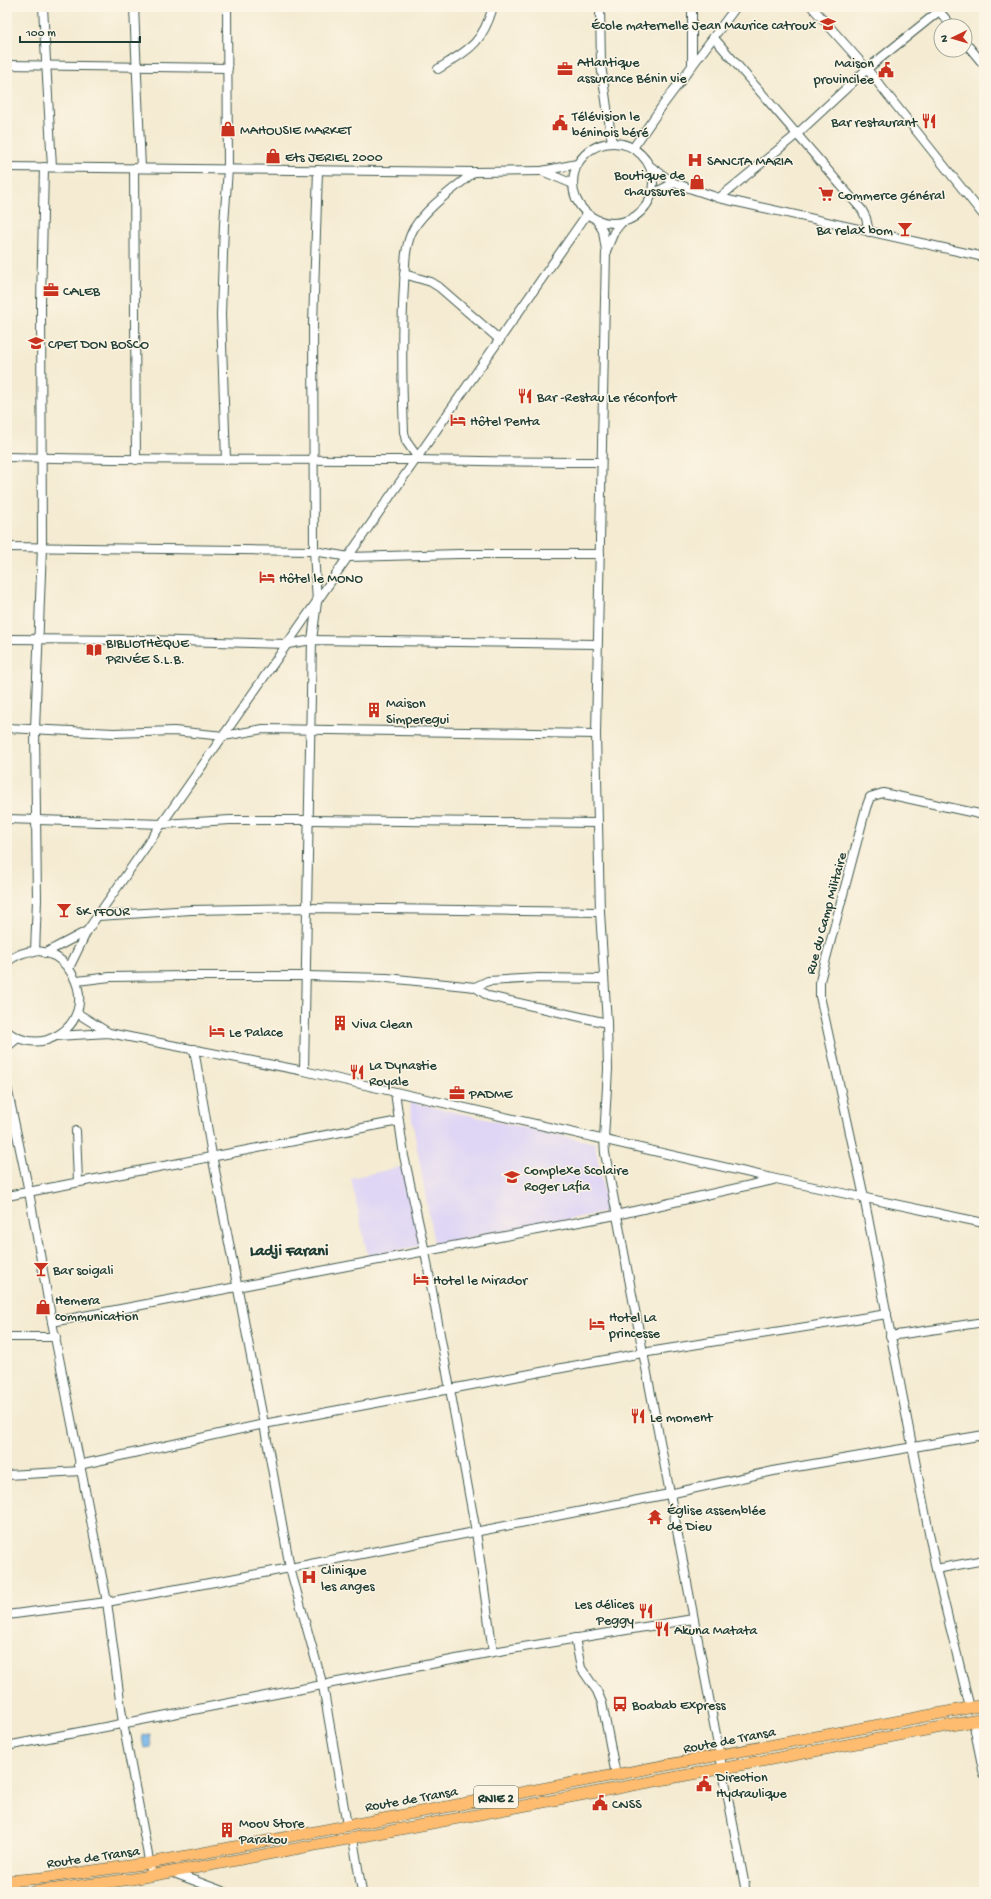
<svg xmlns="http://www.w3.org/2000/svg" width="991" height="1899" viewBox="0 0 991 1899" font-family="'Gochi Hand',sans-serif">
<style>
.built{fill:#dfd5f5}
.water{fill:#78b8ed;stroke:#4c7a90}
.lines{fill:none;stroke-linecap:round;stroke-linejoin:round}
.minor-casing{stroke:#3f574c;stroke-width:10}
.major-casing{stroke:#3f574c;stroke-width:12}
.minor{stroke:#fff;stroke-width:8}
.major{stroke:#fdbc70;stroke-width:11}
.labels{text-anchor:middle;stroke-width:3;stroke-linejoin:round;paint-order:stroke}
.shield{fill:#fcf5e5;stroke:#617469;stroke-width:1}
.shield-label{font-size:13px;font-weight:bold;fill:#1f3d34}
.poi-label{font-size:14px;fill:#1f3d34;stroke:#fcf5e5;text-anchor:start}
.street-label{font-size:14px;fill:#1f3d34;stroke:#fcf5e5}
.quarter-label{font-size:16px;font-weight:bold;fill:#1f3d34;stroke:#fcf5e5}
</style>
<rect width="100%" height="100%" fill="#fcf5e5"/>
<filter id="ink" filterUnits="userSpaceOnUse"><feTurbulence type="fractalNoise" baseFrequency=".025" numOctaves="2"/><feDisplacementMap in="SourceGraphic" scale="8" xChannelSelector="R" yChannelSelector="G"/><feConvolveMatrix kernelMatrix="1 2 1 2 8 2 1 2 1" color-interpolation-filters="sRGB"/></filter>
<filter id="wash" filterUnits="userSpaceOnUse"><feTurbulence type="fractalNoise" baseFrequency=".012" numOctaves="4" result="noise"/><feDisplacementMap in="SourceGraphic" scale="16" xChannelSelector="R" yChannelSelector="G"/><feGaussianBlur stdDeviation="0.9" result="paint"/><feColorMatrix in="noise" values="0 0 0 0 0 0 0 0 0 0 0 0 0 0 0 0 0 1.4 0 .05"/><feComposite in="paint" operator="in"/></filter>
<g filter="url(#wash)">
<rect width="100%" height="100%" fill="#f4ebd2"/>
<g class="built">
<path d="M409,1102l186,41 12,69 -173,32z"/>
<path d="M405,1166l17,79 -54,12 -17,-79z"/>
</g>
<path class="water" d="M150,1734l1,13 -7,1 -2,-13z"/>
</g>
<g filter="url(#ink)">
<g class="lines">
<defs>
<g id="minor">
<path d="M43,7l9,160"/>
<path d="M134,7l7,161"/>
<path d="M600,7l1,58 11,78"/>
<path d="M692,7v59"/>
<path d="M812,7l55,62 117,147"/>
<path d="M939,11l13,15"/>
<path d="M714,38l148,172 4,8 3,14"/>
<path d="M965,42l19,23"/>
<path d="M7,65l221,3"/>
<path d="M438,69c32,-20 44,-25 55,-62"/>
<circle cx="613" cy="183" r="40"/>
<path d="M633,148l32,-46 71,-95"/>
<path d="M650,166l24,17 45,15 265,59"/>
<path d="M7,167l467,5 68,-1"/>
<path d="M134,168l2,292"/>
<path d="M573,184l-31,-13 35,-7"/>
<path d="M652,194l22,-11"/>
<path d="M719,198l77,-63 71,-66 77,-62"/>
<path d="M597,221l6,10 3,20 -10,483 4,178 7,111 1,46 -4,70 1,14 141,739"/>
<path d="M606,251l8,-19 7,-9"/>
<path d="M404,274l27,8 8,5 61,53"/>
<path d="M7,457c136,4 273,2 409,3 61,1 123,2 185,2"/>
<path d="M418,458l-12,-17 -2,-9c-2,-49 -3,-98 0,-147 1,-18 0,-40 10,-57 14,-22 40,-39 60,-56"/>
<path d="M226,460l-5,-145 3,-91 4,-55 -1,-162"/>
<path d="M7,547l307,4 35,6 110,-3h141"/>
<path d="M7,639l137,1 144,4 24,-4 285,4"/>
<path d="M7,728l107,5 60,-2 50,5 39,-7 333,5"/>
<path d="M7,819l155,5 68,-4h80l287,3"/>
<path d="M98,916l93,-6 116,-2 293,4"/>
<path d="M35,952l2,-52 -2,-171 7,-182 -1,-244 3,-136"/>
<path d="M45,953l42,-22"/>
<path d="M7,962c55,-43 108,54 40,78 -13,4 -30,0 -40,-9"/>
<path d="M69,968l18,-37 500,-717"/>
<path d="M77,981l33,-4 77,-1h120l80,2 88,9 13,9 119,27"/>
<path d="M475,987l13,-6 51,-3 65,1"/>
<path d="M77,1013l32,20"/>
<path d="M56,1036l53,-3 195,38 472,108 208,44"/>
<path d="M7,1047l11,-9"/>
<path d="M194,1049l18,106 52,269 26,144 33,118 24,139"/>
<path d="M304,1071l8,-431 5,-38 -3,-51 -1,-226 5,-155"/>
<path d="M7,1087l22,105 23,130 55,280 16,121 29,153"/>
<path d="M395,1092l9,64 21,96 51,280 17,120"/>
<path d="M76,1131l2,51"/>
<path d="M7,1196l392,-75"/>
<path d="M52,1322l564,-107 157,-35"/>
<path d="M890,1336l94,-14"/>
<path d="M7,1337h49"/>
<path d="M79,1465l185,-41 378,-71 245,-39"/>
<path d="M7,1475l74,-4"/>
<path d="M936,1569l48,-9"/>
<path d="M7,1615l100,-13 183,-34 379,-74 109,-24 206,-35"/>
<path d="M575,1638l6,30 16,23 5,12 14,72"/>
<path d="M970,1708l-34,-139 -72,-372 -44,-201v-15l46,-173 4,-11 13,-4 101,22"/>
<path d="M973,1721l11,54"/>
<path d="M7,1746l486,-94 200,-33"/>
<path d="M353,1839l9,53"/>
<path d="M174,1873l51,19"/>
</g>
<g id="major">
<path d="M7,1881l35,-3 108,-15 834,-158"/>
<path d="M33,1892l99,-13 73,-13 779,-147"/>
</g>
</defs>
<use href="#minor" class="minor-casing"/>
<use href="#major" class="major-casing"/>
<use href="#minor" class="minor"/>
<use href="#major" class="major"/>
</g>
</g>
<defs>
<symbol id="school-bare" viewBox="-9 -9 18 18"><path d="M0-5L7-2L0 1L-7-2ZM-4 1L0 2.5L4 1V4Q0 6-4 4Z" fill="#c8321e" stroke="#fcf5e5" stroke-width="2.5" paint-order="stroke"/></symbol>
<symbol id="office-bare" viewBox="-9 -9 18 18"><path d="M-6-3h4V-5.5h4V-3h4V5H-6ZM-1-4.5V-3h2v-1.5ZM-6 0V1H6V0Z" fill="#c8321e" stroke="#fcf5e5" stroke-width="2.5" paint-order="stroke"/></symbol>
<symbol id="civic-bare" viewBox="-9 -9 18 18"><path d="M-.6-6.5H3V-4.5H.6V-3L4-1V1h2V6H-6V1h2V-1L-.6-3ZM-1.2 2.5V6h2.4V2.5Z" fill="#c8321e" stroke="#fcf5e5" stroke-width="2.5" paint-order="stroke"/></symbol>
<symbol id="restaurant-bare" viewBox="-9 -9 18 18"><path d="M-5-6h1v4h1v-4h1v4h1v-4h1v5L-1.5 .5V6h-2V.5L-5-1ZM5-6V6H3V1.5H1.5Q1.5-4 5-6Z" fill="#c8321e" stroke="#fcf5e5" stroke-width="2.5" paint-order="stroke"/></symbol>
<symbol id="shop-bare" viewBox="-9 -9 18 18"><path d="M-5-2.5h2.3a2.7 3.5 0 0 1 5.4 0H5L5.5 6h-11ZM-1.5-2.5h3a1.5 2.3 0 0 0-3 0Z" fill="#c8321e" stroke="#fcf5e5" stroke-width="2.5" paint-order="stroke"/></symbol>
<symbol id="hospital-bare" viewBox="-9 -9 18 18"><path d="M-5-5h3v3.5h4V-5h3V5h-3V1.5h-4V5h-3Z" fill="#c8321e" stroke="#fcf5e5" stroke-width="2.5" paint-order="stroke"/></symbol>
<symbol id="supermarket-bare" viewBox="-9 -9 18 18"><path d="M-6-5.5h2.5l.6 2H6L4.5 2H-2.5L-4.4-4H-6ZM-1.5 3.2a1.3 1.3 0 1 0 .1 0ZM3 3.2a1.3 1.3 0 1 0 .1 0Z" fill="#c8321e" stroke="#fcf5e5" stroke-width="2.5" paint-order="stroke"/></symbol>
<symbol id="bar-bare" viewBox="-9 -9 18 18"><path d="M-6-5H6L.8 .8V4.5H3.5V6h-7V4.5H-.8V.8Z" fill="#c8321e" stroke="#fcf5e5" stroke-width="2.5" paint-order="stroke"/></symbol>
<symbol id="hotel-bare" viewBox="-9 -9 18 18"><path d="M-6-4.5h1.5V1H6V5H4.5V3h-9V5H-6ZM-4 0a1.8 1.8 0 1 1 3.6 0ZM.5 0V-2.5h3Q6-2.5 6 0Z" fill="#c8321e" stroke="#fcf5e5" stroke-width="2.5" paint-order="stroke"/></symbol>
<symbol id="library-bare" viewBox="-9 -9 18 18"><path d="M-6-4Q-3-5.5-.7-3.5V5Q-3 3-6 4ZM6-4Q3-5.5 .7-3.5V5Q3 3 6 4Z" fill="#c8321e" stroke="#fcf5e5" stroke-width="2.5" paint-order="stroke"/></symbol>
<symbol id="building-bare" viewBox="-9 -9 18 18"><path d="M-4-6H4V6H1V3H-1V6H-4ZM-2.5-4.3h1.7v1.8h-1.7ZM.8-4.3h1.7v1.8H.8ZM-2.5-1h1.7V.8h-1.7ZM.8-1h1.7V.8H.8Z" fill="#c8321e" stroke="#fcf5e5" stroke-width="2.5" paint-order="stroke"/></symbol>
<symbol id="temple-bare" viewBox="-9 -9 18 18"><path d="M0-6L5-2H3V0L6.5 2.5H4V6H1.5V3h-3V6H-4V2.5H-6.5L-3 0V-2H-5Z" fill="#c8321e" stroke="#fcf5e5" stroke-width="2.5" paint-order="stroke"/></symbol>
<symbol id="bus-bare" viewBox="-9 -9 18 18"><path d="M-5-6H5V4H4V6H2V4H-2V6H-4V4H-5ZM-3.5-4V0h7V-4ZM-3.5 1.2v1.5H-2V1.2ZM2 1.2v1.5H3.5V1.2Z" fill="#c8321e" stroke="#fcf5e5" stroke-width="2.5" paint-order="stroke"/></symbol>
</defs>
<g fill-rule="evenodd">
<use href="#school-bare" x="817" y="13" width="22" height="22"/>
<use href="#office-bare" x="554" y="58" width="22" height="22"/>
<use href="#civic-bare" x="875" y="59" width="22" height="22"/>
<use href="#restaurant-bare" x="918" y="110" width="22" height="22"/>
<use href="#civic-bare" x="549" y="112" width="22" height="22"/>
<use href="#shop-bare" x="217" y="118" width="22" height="22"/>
<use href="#shop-bare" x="262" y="145" width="22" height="22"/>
<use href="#hospital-bare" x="684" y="149" width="22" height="22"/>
<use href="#shop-bare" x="686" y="171" width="22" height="22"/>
<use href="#supermarket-bare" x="815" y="183" width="22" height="22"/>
<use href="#bar-bare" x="894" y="218" width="22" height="22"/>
<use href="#office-bare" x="40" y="279" width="22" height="22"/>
<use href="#school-bare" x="25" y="332" width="22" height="22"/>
<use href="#restaurant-bare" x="514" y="385" width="22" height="22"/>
<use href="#hotel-bare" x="447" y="409" width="22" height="22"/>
<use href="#hotel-bare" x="256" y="566" width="22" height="22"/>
<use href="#library-bare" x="83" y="639" width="22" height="22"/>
<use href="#building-bare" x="363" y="699" width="22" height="22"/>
<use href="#bar-bare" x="53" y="899" width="22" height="22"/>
<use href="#building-bare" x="329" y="1012" width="22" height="22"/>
<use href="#hotel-bare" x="206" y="1020" width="22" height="22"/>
<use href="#restaurant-bare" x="346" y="1061" width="22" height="22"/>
<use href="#office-bare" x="446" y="1082" width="22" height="22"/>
<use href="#school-bare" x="501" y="1166" width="22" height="22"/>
<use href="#bar-bare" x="30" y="1258" width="22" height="22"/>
<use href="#hotel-bare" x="410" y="1268" width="22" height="22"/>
<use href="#shop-bare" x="32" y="1296" width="22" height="22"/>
<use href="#hotel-bare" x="586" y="1313" width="22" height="22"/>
<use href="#restaurant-bare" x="627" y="1405" width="22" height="22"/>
<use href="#temple-bare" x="644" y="1506" width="22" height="22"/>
<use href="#hospital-bare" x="298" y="1566" width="22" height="22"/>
<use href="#restaurant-bare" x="635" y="1600" width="22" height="22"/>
<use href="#restaurant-bare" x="651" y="1618" width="22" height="22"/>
<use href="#bus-bare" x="609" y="1693" width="22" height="22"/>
<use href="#civic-bare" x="693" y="1773" width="22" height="22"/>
<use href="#civic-bare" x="589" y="1792" width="22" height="22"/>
<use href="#building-bare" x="216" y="1819" width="22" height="22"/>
</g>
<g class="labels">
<rect class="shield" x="474" y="1786" width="44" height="22" rx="3"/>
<g class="shield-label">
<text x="496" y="1802">RNIE 2</text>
</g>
<g class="poi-label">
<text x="816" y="29" text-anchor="end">École maternelle Jean Maurice catroux</text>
<text x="577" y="66">Atlantique<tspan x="577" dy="16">assurance Bénin vie</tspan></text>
<text x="874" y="67" text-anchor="end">Maison<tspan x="874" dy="16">provincilee</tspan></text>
<text x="572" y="120">Télévision le<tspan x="572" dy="16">béninois béré</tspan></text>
<text x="917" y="126" text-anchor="end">Bar restaurant</text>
<text x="240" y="134">MAHOUSIE MARKET</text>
<text x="285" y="161">Ets JERIEL 2000</text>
<text x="707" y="165">SANCTA MARIA</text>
<text x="685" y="179" text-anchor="end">Boutique de<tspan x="685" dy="16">chaussures</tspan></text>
<text x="838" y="199">Commerce général</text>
<text x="893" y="234" text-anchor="end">Ba relax bom</text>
<text x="63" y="295">CALEB</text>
<text x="48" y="348">CPET DON BOSCO</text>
<text x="537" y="401">Bar -Restau Le réconfort</text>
<text x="470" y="425">Hôtel Penta</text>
<text x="279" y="582">Hôtel le MONO</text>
<text x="106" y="647">BIBLIOTHÈQUE<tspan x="106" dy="16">PRIVÉE S.L.B.</tspan></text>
<text x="386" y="707">Maison<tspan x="386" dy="16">Simperegui</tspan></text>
<text x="76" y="915">SK rFOUR</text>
<text x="352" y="1028">Viva Clean</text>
<text x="229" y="1036">Le Palace</text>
<text x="369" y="1069">La Dynastie<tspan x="369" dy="16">Royale</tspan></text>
<text x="469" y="1098">PADME</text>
<text x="524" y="1174">Complexe Scolaire<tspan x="524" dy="16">Roger Lafia</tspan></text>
<text x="53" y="1274">Bar soigali</text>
<text x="433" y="1284">Hotel le Mirador</text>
<text x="55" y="1304">Hemera<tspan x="55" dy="16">communication</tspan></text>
<text x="609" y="1321">Hotel La<tspan x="609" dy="16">princesse</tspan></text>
<text x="650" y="1421">Le moment</text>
<text x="667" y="1514">Église assemblée<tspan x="667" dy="16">de Dieu</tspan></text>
<text x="321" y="1574">Clinique<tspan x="321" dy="16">les anges</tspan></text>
<text x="634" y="1608" text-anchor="end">Les délices<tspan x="634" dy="16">Peggy</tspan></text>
<text x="674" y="1634">Akuna Matata</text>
<text x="632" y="1709">Boabab Express</text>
<text x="716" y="1781">Direction<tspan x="716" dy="16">Hydraulique</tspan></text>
<text x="612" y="1808">CNSS</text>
<text x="239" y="1827">Moov Store<tspan x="239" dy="16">Parakou</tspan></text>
</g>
<g class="street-label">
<text transform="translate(825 913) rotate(-75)" y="5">Rue du Camp Militaire</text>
<text transform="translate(729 1739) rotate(-11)" y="5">Route de Transa</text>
<text transform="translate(411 1798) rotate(-10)" y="5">Route de Transa</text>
<text transform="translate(93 1856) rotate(-8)" y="5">Route de Transa</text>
</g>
<g class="quarter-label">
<text x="289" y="1255">Ladji Farani</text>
</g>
</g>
<rect width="991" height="1899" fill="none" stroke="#fcf5e5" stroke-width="24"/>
<g transform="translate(953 38) rotate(265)"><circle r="19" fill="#fcf5e5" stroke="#a4ab9e"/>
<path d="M0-3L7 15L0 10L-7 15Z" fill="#c8321e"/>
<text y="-6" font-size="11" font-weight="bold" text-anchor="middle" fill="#1f3d34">N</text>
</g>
<path d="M20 36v6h120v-6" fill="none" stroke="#1f3d34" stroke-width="2"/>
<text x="26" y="36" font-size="12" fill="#1f3d34" stroke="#fcf5e5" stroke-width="3" paint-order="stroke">100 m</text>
</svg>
